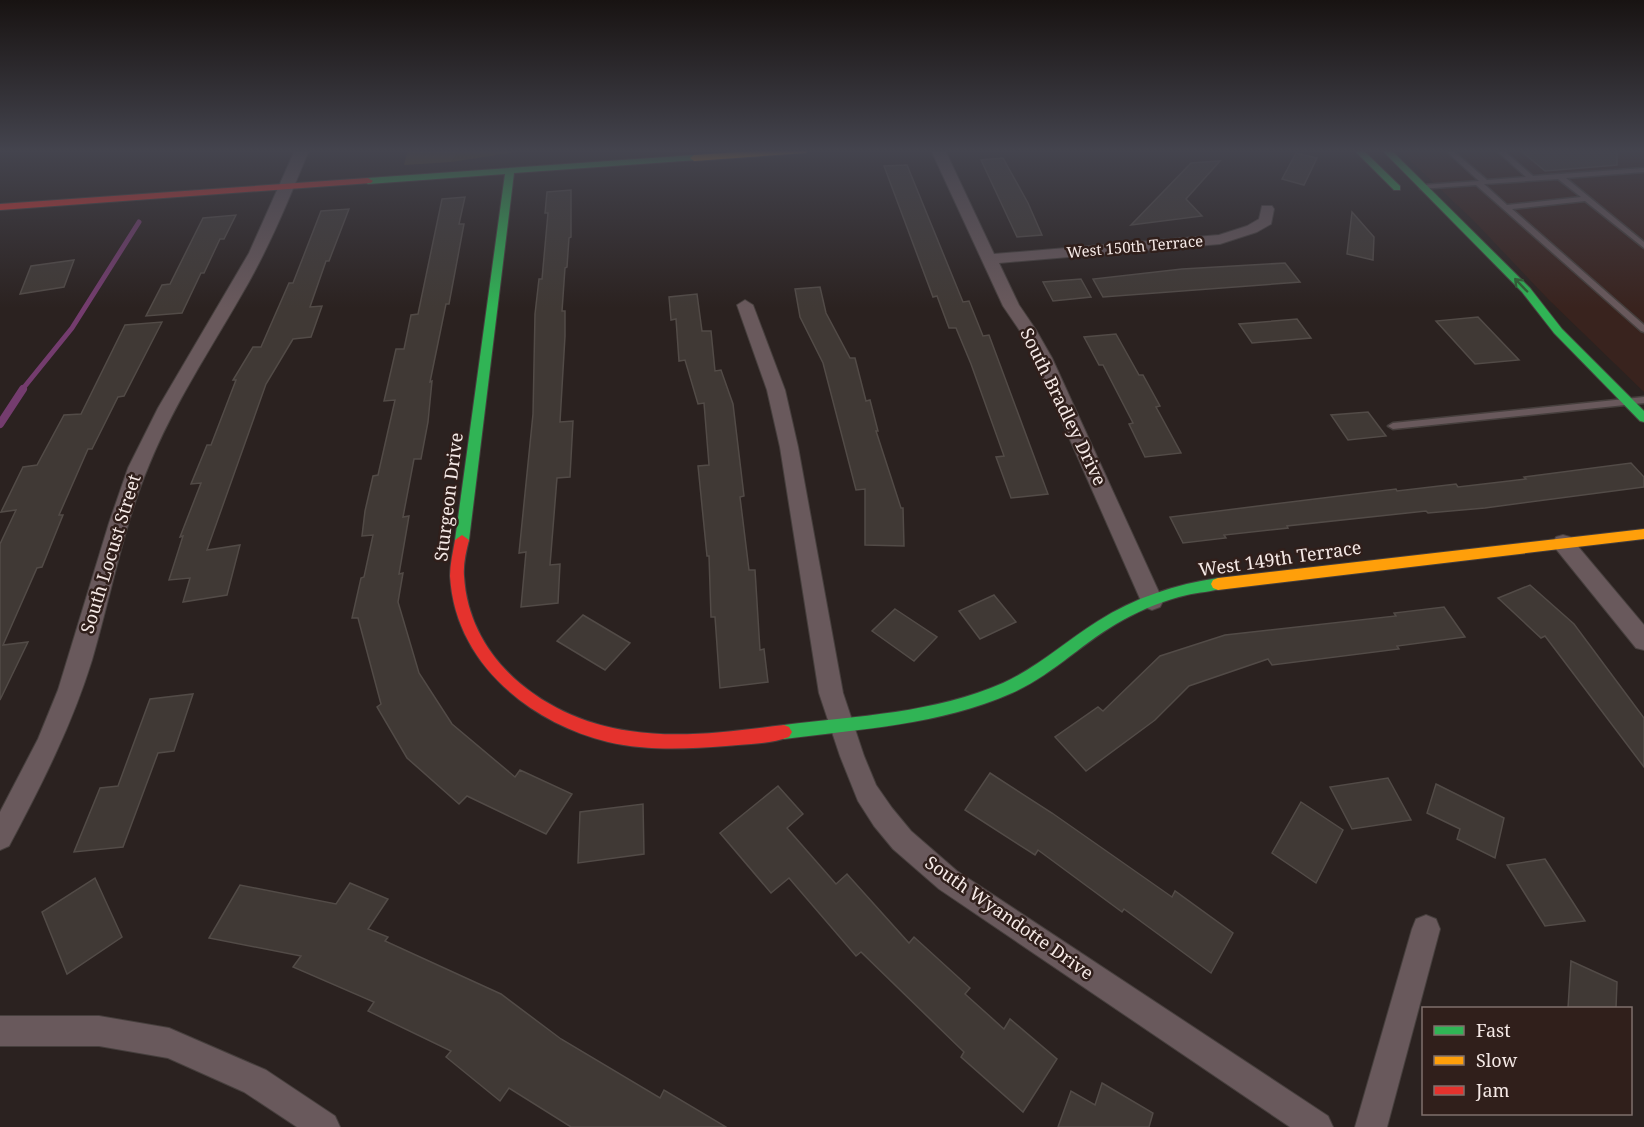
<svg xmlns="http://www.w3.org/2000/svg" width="1644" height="1127" viewBox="0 0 1644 1127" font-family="'Noto Serif',serif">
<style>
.built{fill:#39231e}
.green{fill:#4d3f11}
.forest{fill:#52451d}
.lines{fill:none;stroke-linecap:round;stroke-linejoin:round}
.stream-far1{stroke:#743c6e;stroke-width:5}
.stream{stroke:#743c6e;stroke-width:8}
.building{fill:#403935;stroke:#524b47;stroke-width:1.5}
.lane-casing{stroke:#463f3d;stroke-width:3}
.street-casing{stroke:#463f3d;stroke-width:2}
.fast-casing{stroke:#463f3d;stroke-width:2}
.slow-casing{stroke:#463f3d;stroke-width:2}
.jam-casing{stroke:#463f3d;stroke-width:2}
.lane{fill:#69595c;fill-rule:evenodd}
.street{fill:#69595c;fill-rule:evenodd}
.fast{fill:#30b455;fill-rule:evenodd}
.slow{fill:#ff9f0a;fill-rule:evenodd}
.jam{fill:#e5322d;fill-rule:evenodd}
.oneway{stroke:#306235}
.labels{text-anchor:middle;stroke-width:5;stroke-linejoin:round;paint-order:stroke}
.far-street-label{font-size:15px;fill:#f5e9e6;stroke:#301f1b}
.street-label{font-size:18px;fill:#f5e9e6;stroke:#301f1b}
</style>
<rect width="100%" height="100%" fill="#2b2220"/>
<path class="built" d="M1399,150h245v242l-95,-92 -75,-79z"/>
<path class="green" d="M460,150h70l-79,12z"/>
<path class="forest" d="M408,150h52l-9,12 -47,3z"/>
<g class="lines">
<path class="stream-far1" d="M21,391l51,-63 67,-106"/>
<path class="stream" d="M0,424l23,-35"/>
</g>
<g class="building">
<path d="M1520,150h97v15l-72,6z"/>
<path d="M1296,153l21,5 -13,27 -22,-6z"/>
<path d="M1003,158l25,45 14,32 -25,2 -36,-77z"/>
<path d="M1220,161l-34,38 16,17 -71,9 60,-62z"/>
<path d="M907,165l56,137 6,-1 14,35 6,-1 59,159 -37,4 -15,-41 8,-1 -33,-92 -15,-36h-7l-12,-32 -4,1 -49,-131z"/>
<path d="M571,190v47l-2,1 -2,29 -2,1 -3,43h3v25l-5,86 13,-1 -3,56 -13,1 -7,87 10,-1 -2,39 -37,4 5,-55 -7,1 14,-139 2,-100 4,-35h3l6,-66h-3l2,-21z"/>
<path d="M465,197l-6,27h5l-15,80h-3l-16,78 2,-1 -4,41 -7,37h-7l-11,58 6,-1 -10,58 4,-1 -5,29 21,71 33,51 63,53 5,-7 52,24 -26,40 -79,-38 -8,8 -52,-46 -30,-51 4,-3 -23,-86h-6l9,-40 3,-1 9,-42 -11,1 3,-25 8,-35 5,-1 17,-75 -11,1 12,-52h8l7,-34 7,-1 24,-115z"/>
<path d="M349,209l-20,52h-3l-16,46 12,-1 -11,31 -18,2 -27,45 -59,166 33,-5 -13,50 -44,7 7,-24 -21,2 14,-44 -3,1 21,-54 -10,1 16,-39h4l25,-65h-3l20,-33h8l28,-64h4l28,-72z"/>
<path d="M1352,212l22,25 -1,23 -26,-6z"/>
<path d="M236,215l-12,24h-4l-16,34h-3l-19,40 -36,3 16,-31 8,-1 33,-66z"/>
<path d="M74,260l-10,27 -44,7 11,-28z"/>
<path d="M1285,263l15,19 -197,15 -10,-18 89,-10z"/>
<path d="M1081,279l10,18 -38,4 -10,-19z"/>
<path d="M820,287l6,26 24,45h5l11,43 4,-1 8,31h-2l25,77h2l1,38 -39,-1v-56l-9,1 -33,-127 -23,-46 -5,-28z"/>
<path d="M697,294l5,37h9l4,40 6,-1 12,34 11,92 -4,1 9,73h6l5,80 4,-1 4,33 -48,6 -5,-71h-4l-2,-61h-2l-9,-90 11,-1 -5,-62 -6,1 -13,-44 -6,1 -3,-42 -5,1 -2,-23z"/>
<path d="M1478,317l41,43 -44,4 -39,-43z"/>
<path d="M1297,319l14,19 -59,5 -13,-19z"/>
<path d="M162,322l-38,74 -6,1 -26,52h-4l-29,66h4l-21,52 -5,1 -34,77 25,-3 -28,58v-156l16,-34 -15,2 22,-45 14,-2 27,-50 17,-1 44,-89z"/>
<path d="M1116,334l23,41h4l17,31 -4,1 25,46 -36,4 -16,-33 4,-1 -30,-58h-4l-15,-28z"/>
<path d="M1368,412l18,24 -38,4 -17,-25z"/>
<path d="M1631,463l13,14v10l-159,21 -57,5 -2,-2 -139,15 1,2 -64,7 2,3 -43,5 -13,-26 226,-28 1,2 59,-7 2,3 68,-8 -2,-2z"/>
<path d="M1530,585l44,39 70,94v49l-99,-131 -4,2 -43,-40z"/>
<path d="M994,595l22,27 -36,17 -21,-28z"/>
<path d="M1444,607l21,30 -68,9 2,3 -127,16 -4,-6 -79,27 -34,34 -69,51 -31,-34 43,-30 5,4 57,-55 65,-21 171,-19 -2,-3z"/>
<path d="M895,609l42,28 -23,24 -42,-30z"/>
<path d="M583,615l47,28 -25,27 -48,-29z"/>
<path d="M193,694l-19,57 -16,2 -35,94 -49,5 26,-64 18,-2 32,-87z"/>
<path d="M990,773l62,40 120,84 3,-6 58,42 -22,40 -87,-64 -2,3 -84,-62 -3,5 -70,-45z"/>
<path d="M1388,778l23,42 -59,9 -22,-42z"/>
<path d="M1436,784l68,34 -9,40 -38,-19 3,-10 -33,-16z"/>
<path d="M778,786l25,28 -16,14 49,56 11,-10 62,69 5,-6 56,51 -5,6 39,35 6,-10 47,40 -34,53 -62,-55 3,-5 -103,-100 -5,4 -67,-78 -18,15 -51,-60z"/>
<path d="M1301,802l42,28 -27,53 -44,-30z"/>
<path d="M643,804l1,50 -66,9 2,-51z"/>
<path d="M1545,859l40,62 -40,5 -38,-61z"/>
<path d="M95,878l27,59 -55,37 -25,-62z"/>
<path d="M350,883l38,16 -20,30 20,8 -3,4 116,53 60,45 99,59 4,-8 62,37h-155l-62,-39 -9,13 -54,-44 5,-6 -83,-40 6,-9 -81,-35 8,-11 -92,-18 31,-53 96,19z"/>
<path d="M1571,961l46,21 -1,26h-48z"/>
<path d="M1102,1083l51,30 -4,14h-91l13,-36 24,14z"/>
</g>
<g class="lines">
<defs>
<g id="lane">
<path d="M1445,150h7l35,30 39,-3 -30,-27h7l30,26 111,-8v4l-78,6 78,64v6l-59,-47 -73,8 132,116v7l-3,-1 -165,-146 -56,4v-4h3l56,-4zM1558,179l23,18 -74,8 -23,-21z"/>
<path d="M1644,397v6l-251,26 -5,-3 5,-3z"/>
</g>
<g id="street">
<path d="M295,150h14c-20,49 -40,98 -67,144 -32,56 -68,110 -93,171 -26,62 -38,130 -57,195 -20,65 -51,126 -83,186l-9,4v-38l38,-73 20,-49 51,-167 19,-55 30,-60 91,-155z"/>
<path d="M931,150h14l49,104 225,-19 28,-9 12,-7 3,-13h10l2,3 -3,15 -14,8 -37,12 -221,19 20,42 17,25 16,28 111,243 -3,6 -8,3 -8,-3 -3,-6 -107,-243 -14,-27 -17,-25z"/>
<path d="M745,300l8,5 32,85 13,57 45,246 21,63 12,29 16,23 19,23 46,40 371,245 5,11h-43l-351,-238 -46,-40 -19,-23 -16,-25 -18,-45 -21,-63 -39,-246 -13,-57 -30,-85z"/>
<path d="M1563,535l7,2 74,88v25l-8,-2 -80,-99 -3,-6 3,-6z"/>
<path d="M1426,915l10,4 4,10 -53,198h-32l57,-198 4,-10z"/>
<path d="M0,1016h99l70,12 97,42 69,46 5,11h-43l-53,-35 -76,-34 -69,-12h-99z"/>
</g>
<g id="fast">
<path d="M1354,150h9l37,36v4h-6z"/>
<path d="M1382,150h9l139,138 32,41 82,82v11l-4,-1 -86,-88 -32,-41z"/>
<path d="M694,155l4,3 -1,2 -183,13 -45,367 -2,4h-10l-2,-4 50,-366 -137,10 -5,-3 5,-3z"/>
<path d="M1218,578l5,2 2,4 -2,4c-12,4 -24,4 -36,7 -22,5 -44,14 -64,25 -39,21 -70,55 -111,73 -72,32 -151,36 -228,46l-5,-2 -3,-5 3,-5 5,-2c73,-9 151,-12 219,-42 35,-16 63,-42 95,-62 36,-23 78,-37 120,-43z"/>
</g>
<g id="slow">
<path d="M770,150h39l-4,3 -111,8 -4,-3 4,-3z"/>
<path d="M1644,529v10l-426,51 -5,-2 -2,-4 2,-4 5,-2z"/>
</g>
<g id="jam">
<path d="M368,178l5,3 -2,2 -371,27v-6z"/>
<path d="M462,535l7,5c-3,12 -6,24 -5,36 5,87 85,144 166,155 51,8 103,0 154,-6l5,2 3,5 -3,5c-18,7 -43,7 -63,9 -38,3 -80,5 -118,-4 -79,-20 -153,-79 -158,-166 0,-12 3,-24 5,-36z"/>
</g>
</defs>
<use href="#lane" class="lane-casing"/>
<use href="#street" class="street-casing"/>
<use href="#fast" class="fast-casing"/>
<use href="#slow" class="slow-casing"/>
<use href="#jam" class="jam-casing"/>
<use href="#lane" class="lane"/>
<use href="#street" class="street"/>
<use href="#fast" class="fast"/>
<use href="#slow" class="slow"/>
<use href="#jam" class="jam"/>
</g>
<defs><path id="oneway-shaft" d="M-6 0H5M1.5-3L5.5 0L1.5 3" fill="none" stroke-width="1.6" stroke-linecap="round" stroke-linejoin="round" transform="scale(1.5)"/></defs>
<use class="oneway" href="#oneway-shaft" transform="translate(1521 285) rotate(-134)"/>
<linearGradient id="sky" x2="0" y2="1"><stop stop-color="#181312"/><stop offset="0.49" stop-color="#44444e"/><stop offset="1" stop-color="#44444e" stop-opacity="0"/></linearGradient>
<rect width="1644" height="308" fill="url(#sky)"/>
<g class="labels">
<g class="far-street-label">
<text transform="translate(1135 247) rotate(-5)" y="5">West 150th Terrace</text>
</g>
<g class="street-label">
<text transform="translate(1063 407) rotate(64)" y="6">South Bradley Drive</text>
<text transform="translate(449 497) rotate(-83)" y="6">Sturgeon Drive</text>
<text transform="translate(111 554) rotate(-73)" y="6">South Locust Street</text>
<text transform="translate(1280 559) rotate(-8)" y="6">West 149th Terrace</text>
<text transform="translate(1009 918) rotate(35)" y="6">South Wyandotte Drive</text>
</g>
</g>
<rect x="1422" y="1007" width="210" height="108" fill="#301f1b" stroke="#7f706c" stroke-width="1.5"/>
<rect x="1434" y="1026" width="30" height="9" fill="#30b455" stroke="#7f706c" stroke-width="1.5"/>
<text x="1476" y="1037" font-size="18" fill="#f5e9e6">Fast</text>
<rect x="1434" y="1056" width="30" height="9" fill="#ff9f0a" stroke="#7f706c" stroke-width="1.5"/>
<text x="1476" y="1067" font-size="18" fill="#f5e9e6">Slow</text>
<rect x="1434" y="1086" width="30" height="9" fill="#e5322d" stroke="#7f706c" stroke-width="1.5"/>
<text x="1476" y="1097" font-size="18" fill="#f5e9e6">Jam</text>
</svg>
